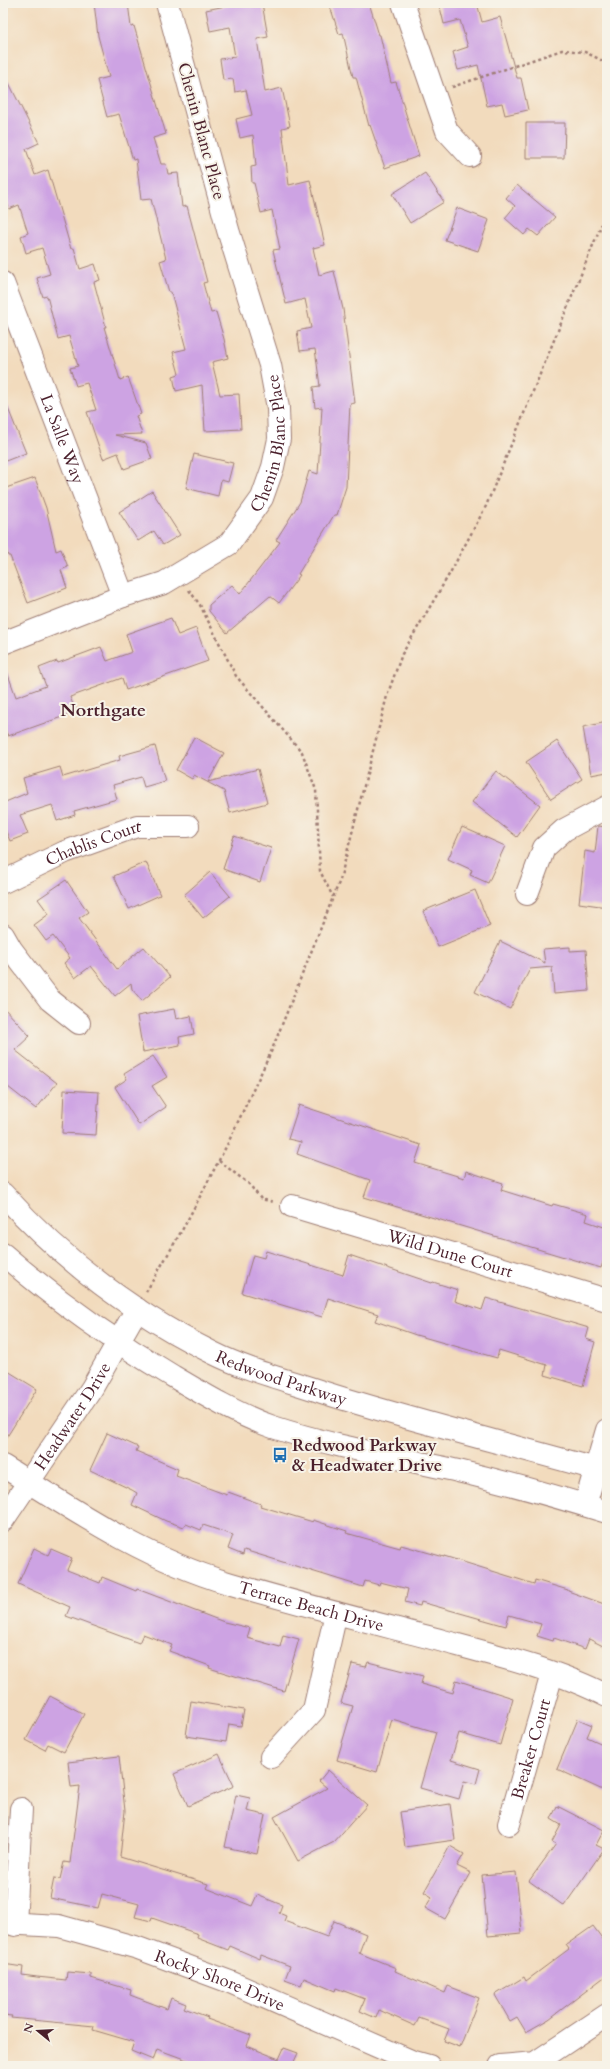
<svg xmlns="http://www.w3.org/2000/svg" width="610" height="2069" viewBox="0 0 610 2069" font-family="Cardo,serif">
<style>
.building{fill:#cda3e3}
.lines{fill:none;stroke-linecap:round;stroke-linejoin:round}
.minor-casing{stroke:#9e7d74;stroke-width:24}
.major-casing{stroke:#9e7d74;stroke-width:24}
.path{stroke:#9e7d74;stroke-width:2.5;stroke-dasharray:3 3;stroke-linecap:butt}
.minor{stroke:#fff;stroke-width:22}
.major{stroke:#fff;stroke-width:22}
.labels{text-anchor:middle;stroke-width:4;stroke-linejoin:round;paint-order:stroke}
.street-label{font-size:17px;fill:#4a1f2b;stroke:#f7f3e8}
.poi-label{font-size:17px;font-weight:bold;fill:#4a1f2b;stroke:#f7f3e8;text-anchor:start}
.neighbourhood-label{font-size:18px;font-weight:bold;fill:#4a1f2b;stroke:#f7f3e8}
</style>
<rect width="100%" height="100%" fill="#f7f3e8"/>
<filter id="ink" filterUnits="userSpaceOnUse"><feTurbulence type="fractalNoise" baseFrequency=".025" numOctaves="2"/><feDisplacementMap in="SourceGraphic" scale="8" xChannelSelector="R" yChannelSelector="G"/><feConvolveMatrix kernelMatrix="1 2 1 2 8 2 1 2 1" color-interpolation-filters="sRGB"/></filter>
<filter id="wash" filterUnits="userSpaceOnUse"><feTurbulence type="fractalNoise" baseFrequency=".012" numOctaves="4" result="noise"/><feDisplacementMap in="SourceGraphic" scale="16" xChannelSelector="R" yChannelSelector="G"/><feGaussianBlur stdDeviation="0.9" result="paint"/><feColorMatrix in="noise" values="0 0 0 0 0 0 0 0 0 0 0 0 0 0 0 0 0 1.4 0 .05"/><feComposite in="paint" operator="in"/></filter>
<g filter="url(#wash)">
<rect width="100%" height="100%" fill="#f2dbbd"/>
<g id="blocks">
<g class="building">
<path d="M94,3h34l3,24 3,-1 32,108 -13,4 8,26h5l2,10 10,-1 4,34 5,-1 20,76 -4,1 8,30 5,-1 8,27 4,19 -16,4 8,33 19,-1 2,35 -36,2 -3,-46 -26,6 -3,-15 6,-2 -6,-22 13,-3 -15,-57h-2l-9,-31 6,-2 -15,-60 -10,1 -5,-41 -3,1 -14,-46 -12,3 -10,-37 12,-3 -11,-41z"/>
<path d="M240,3h22l6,34 -11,2 8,53 17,-4 8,38 -8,2 7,57 21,-5 15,65 -12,3 6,27 15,-4 9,38 12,94 -5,1 -4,83 -9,28h-3l-36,59 2,1 -21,28 -9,-7 -43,37 -18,-22v-6l23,-20 8,9 40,-52 -4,-2 24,-38 9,-31 9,3 4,-67 -7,1 -2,-21 7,-1 -5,-37 -15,2 -3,-20 14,-3 -6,-29 -19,5 -13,-54 7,-1 -8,-39 -11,3 -7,-30h-2l-1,-16 5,-1 -3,-31 -13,3 -4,-19 16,-4 -6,-25 -11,2 -2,-13 -10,1 -3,-21 15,-2 -5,-30 -20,4 -4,-21z"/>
<path d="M329,3h40l10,32h1l11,48 5,-1 23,74 -34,12 -15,-43 -1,1 -13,-49h-3l-10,-44 -4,1z"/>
<path d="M439,3h38l5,19 18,-5 17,61h4l7,32 -23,5 -3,-12 -15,3 -9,-41 -20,5 -5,-18 15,-5 -8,-27 -16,4z"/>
<path d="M3,71l36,72 -13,6 9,26 13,-5 23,79 3,-1 6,21 15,-5 5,16 -6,2 12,45h-2l16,53 8,-3 13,37 -5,2 6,18 -27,1 31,8 6,16 -28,10 -6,-16 -15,6 -16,-47 9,-2 -9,-27 -11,3 -6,-18 8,-2 -9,-30 -11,3 -11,-43 -4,1 -6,-19 13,-4 -8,-26 -16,5 -5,-17 7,-3 -9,-28 -10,4 -6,-19z"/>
<path d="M526,123h39l-1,35h-38z"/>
<path d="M425,173l19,29 -34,21 -18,-29z"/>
<path d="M517,185l38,32 -17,19 -9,-7 -5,6 -19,-17 10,-12 -9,-8z"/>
<path d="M457,208l32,12 -11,31 -33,-11z"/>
<path d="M3,396l23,57 -23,9z"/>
<path d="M194,454l39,9 -5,19 -7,-2 -3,16 -32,-8z"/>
<path d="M35,478l11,30 10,43 5,-2 7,18 -7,3 6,18 -39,15 -18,-47h-2l-5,-20v-47z"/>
<path d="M152,491l28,44 -17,10 -9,-14 -16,10 -19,-29z"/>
<path d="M171,618l7,17 18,-7 12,33 -82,29 -4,-12 -52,19 6,15 -68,24 -5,-11v-59h2l11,31 30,-11 -7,-18 18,-7 1,2 43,-16 6,14 25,-9 -6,-18z"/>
<path d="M607,722v50l-16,3 -8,-48z"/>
<path d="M194,737l30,16 -16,29 50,-13 9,34 -37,10 -6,-22 -30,-16 -2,4 -16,-9z"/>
<path d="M557,741l25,38 -31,20 -25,-37z"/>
<path d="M155,746l10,35 -21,6 -3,-10 -28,8 4,14 -43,12 1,4 -18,6 -5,-16 -32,10 8,19 -18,7 -7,-17v-21l24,-10 -4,-15 37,-11 3,10 57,-17 -1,-4z"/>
<path d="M496,771l44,34 -23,32 -45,-35z"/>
<path d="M598,826l9,1v80l-28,-4 6,-52 10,2z"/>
<path d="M462,827l43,19 -17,37 -18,-8 2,-5 -24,-11z"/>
<path d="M234,836l37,12 -11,34 -37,-13z"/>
<path d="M146,862l14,33 -31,14 -15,-33z"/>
<path d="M210,872l20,24 -27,22 -19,-23z"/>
<path d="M66,880l22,32 -9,6 38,51 27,-22 26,30 -28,24 -10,-12 -1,-6 -16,13 -24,-30 -16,12 -11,-15 6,-5 -17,-22 -7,5 -12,-16 15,-11 -11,-15z"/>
<path d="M475,890l15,36 -52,21 -15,-36z"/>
<path d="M500,941l45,22 -2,-14 27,-2v4l16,-1 3,41 -35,3 -2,-27 -22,2 -20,40 -35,-17z"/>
<path d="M3,1007l27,29 -15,14 42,33 -21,26 -33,-26z"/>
<path d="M174,1009l2,10 15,-3 3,18 -15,3 1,8 -37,7 -6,-36z"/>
<path d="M153,1056l14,21 -15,9 14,21 -27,18 -24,-38 12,-8 -3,-5z"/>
<path d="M64,1090l35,2 -3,43 -34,-2z"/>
<path d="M299,1105l122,40 -6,18 49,15 2,-7 37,12 -2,7 51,16 1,-2 35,10 -2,7 21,7v32l-3,-1 -3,9 -237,-71 6,-17 -73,-26 4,-12 -13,-3z"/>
<path d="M266,1251l77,24 6,-20 83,28 1,-1 25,8 -3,11 27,9 4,-12 103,30 -3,11 9,3 -12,44 -38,-11 2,-10 -48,-15 -2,8 -81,-23 -41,-14 3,-7 -50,-16 -6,19 -80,-24 11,-38 11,3z"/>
<path d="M3,1368l34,21 -34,54z"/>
<path d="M107,1433l31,14 -2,4 42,18 -2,7 51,19 1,-3 33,12 -1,2 53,16v-2l34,11 -1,2 54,15 1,-3 43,12v-1l90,28 1,-4 33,10v1l39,14v43l-18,-9 -4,10 -31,-11 -1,3 -16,-5 4,-12 -32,-9 -3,11 -85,-24 -1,4 -15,-4 3,-13 -28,-7 -1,3 -14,-4 -2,6 -119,-37 -1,5 -15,-6 5,-14 -30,-10 -2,5 -15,-6 -2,3 -18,-6 -34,-16 5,-12 -5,-3 -42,-20z"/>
<path d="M34,1548l14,7 3,-6 21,9 -5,12 33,13 2,-6 34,14 1,-2 87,33 26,6 -3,10 33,9 3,-12 16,4 -15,52 -75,-23 1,-2 -41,-15 3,-6 -29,-11 -4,9 -73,-27 4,-9 -52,-23z"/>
<path d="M368,1662l55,14 -2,8 32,9 3,-13 57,18 -13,47 -41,-12 -8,27 29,9 -4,15 -12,-3 -5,18 -39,-11 16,-56 -44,-13 -15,53 -40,-12 16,-54 -12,-3 11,-39 14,3z"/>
<path d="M50,1696l34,18 -20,38 -16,-8 -3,6 -19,-10z"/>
<path d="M191,1701l53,9 -3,16 -12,-2 -3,18 -40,-6z"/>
<path d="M578,1719l14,6 -5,12 20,9v46l-50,-23z"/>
<path d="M219,1754l15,32 -46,20 -14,-32z"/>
<path d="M119,1756l6,55 -5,46 88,27 -2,4 46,18 5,-11 25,10 -3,8 7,3 -2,5 43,16 7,-16 32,13 -7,19 37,15 -1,3 50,22 3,-7 31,12 -19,49 -16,-6 5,-12 -30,-11 -4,8 -36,-16 -3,8 -16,-7 5,-12 -29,-11 -1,3 -31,-13 -3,7 -16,-6 5,-13 -29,-11 -1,4 -30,-13 -2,4 -31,-12 1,-4 -46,-16 -1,3 -16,-4 4,-13 -37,-10 -4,14 -48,-10 4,-20 6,1 4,-17 6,1 10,-77 -9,1 -3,-25z"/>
<path d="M328,1770l39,35 -33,37 -36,19 -24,-44 53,-29 -8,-7z"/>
<path d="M236,1795l14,3 -3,13 18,4 -8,39 -32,-7z"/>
<path d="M450,1804l5,36 -50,7 -5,-35z"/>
<path d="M557,1806l47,24 -8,15 8,4 -40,57 -35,-25 27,-37 -4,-2 9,-17 -10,-6z"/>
<path d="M450,1846l14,8 -7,12 14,7 -26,46 -20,-11 7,-11 -8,-5z"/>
<path d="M516,1872l6,61 -34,3 -6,-61z"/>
<path d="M593,1926l14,19v30l-58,44 -23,13 -9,-15 -7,4 -15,-26 29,-18 2,4 43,-32 -3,-4z"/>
<path d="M3,1964l20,3 -1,8 15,2 29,3 1,-8 24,2v4l40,12 -1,5 37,14 4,-11 15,6 -2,4 24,9 -1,2 44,16 -4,11 32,13 5,-11 14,5 -5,11 2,2h-92l-46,-17 -4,11 -22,-9 3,-9 -41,-12 1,-4 -83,-8 1,-2 -9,-1z"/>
</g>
</g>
</g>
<g filter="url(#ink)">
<use href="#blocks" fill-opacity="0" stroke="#9e7d74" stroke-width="1"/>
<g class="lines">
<defs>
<g id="minor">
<path d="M403,3l44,128 23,25"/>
<path id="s1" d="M3,283l120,313"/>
<path id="s2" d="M3,643l120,-47 41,-13 65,-39 33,-46 11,-31 6,-28 -1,-31 -8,-43 -42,-135 -61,-227"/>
<path id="s3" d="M3,882l62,-30 72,-26h51"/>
<path d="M527,894l17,-46 20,-18 43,-23"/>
<path d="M3,935l8,14 39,51 29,23"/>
<path id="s4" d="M292,1206l315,94"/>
<path id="s5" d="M3,1466c72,45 143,93 225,117 71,21 143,39 215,58 52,14 117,30 164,55"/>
<path d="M585,1505l22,-75"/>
<path id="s6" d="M3,1520l89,-132 45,-79"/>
<path d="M271,1757l43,-47 22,-97"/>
<path id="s7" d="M509,1824l43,-150"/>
<path id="s8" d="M3,1923l56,3 79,22 92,34 181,79 18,5"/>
<path d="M15,1925l6,-116"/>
<path d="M500,2066l35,-3 72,-48"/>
</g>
<g id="major">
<path id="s9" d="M3,1194c59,65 131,120 210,159 34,17 73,27 109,39 94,30 190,53 285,80"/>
<path d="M3,1254c54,47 107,85 168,121 32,19 67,40 102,52 61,20 123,30 185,44 51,12 100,26 149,41"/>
</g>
</defs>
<use href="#minor" class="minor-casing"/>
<use href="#major" class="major-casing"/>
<g class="path">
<path d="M452,87l110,-37 23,2 22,11"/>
<path d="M189,590l11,15 36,71 66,76 14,38 4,81 13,26"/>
<path d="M219,1161l30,23 12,15 13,3"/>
<path d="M146,1292l39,-67 42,-80 44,-93 69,-172 47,-184 15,-42 48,-81 36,-67 121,-295"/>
</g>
<use href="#minor" class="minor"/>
<use href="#major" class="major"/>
</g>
</g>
<defs>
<symbol id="bus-bare" viewBox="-9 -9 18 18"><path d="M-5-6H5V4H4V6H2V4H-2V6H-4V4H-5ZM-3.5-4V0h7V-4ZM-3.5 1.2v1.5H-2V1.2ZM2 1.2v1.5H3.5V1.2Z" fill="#1f6fb2" stroke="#f7f3e8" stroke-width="2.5" paint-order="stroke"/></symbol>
</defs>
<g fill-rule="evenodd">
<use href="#bus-bare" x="269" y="1444" width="22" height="22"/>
</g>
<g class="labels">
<g class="street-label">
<text transform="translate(202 131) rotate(75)" y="6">Chenin Blanc Place</text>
<text dy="6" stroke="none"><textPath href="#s1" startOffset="167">La Salle Way</textPath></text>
<text dy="6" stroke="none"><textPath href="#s2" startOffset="360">Chenin Blanc Place</textPath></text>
<text dy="6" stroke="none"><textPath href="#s3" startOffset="99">Chablis Court</textPath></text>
<text dy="6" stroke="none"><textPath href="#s4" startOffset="165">Wild Dune Court</textPath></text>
<text dy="6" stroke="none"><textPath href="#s9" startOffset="338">Redwood Parkway</textPath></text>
<text dy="6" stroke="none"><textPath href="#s6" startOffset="125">Headwater Drive</textPath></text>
<text dy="6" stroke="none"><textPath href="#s5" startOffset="341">Terrace Beach Drive</textPath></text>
<text dy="6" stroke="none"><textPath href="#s7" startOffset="78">Breaker Court</textPath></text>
<text dy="6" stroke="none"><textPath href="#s8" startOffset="226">Rocky Shore Drive</textPath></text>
</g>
<g class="poi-label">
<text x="292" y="1451">Redwood Parkway<tspan x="292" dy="20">&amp; Headwater Drive</tspan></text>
</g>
<g class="neighbourhood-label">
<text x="103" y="716">Northgate</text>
</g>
</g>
<rect width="610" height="2069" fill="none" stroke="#f7f3e8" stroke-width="16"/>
<g transform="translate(38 2031) rotate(288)" stroke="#f7f3e8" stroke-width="3" paint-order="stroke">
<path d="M0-3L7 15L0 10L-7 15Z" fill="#4a1f2b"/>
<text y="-6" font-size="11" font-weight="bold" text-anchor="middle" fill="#4a1f2b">N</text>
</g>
</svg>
